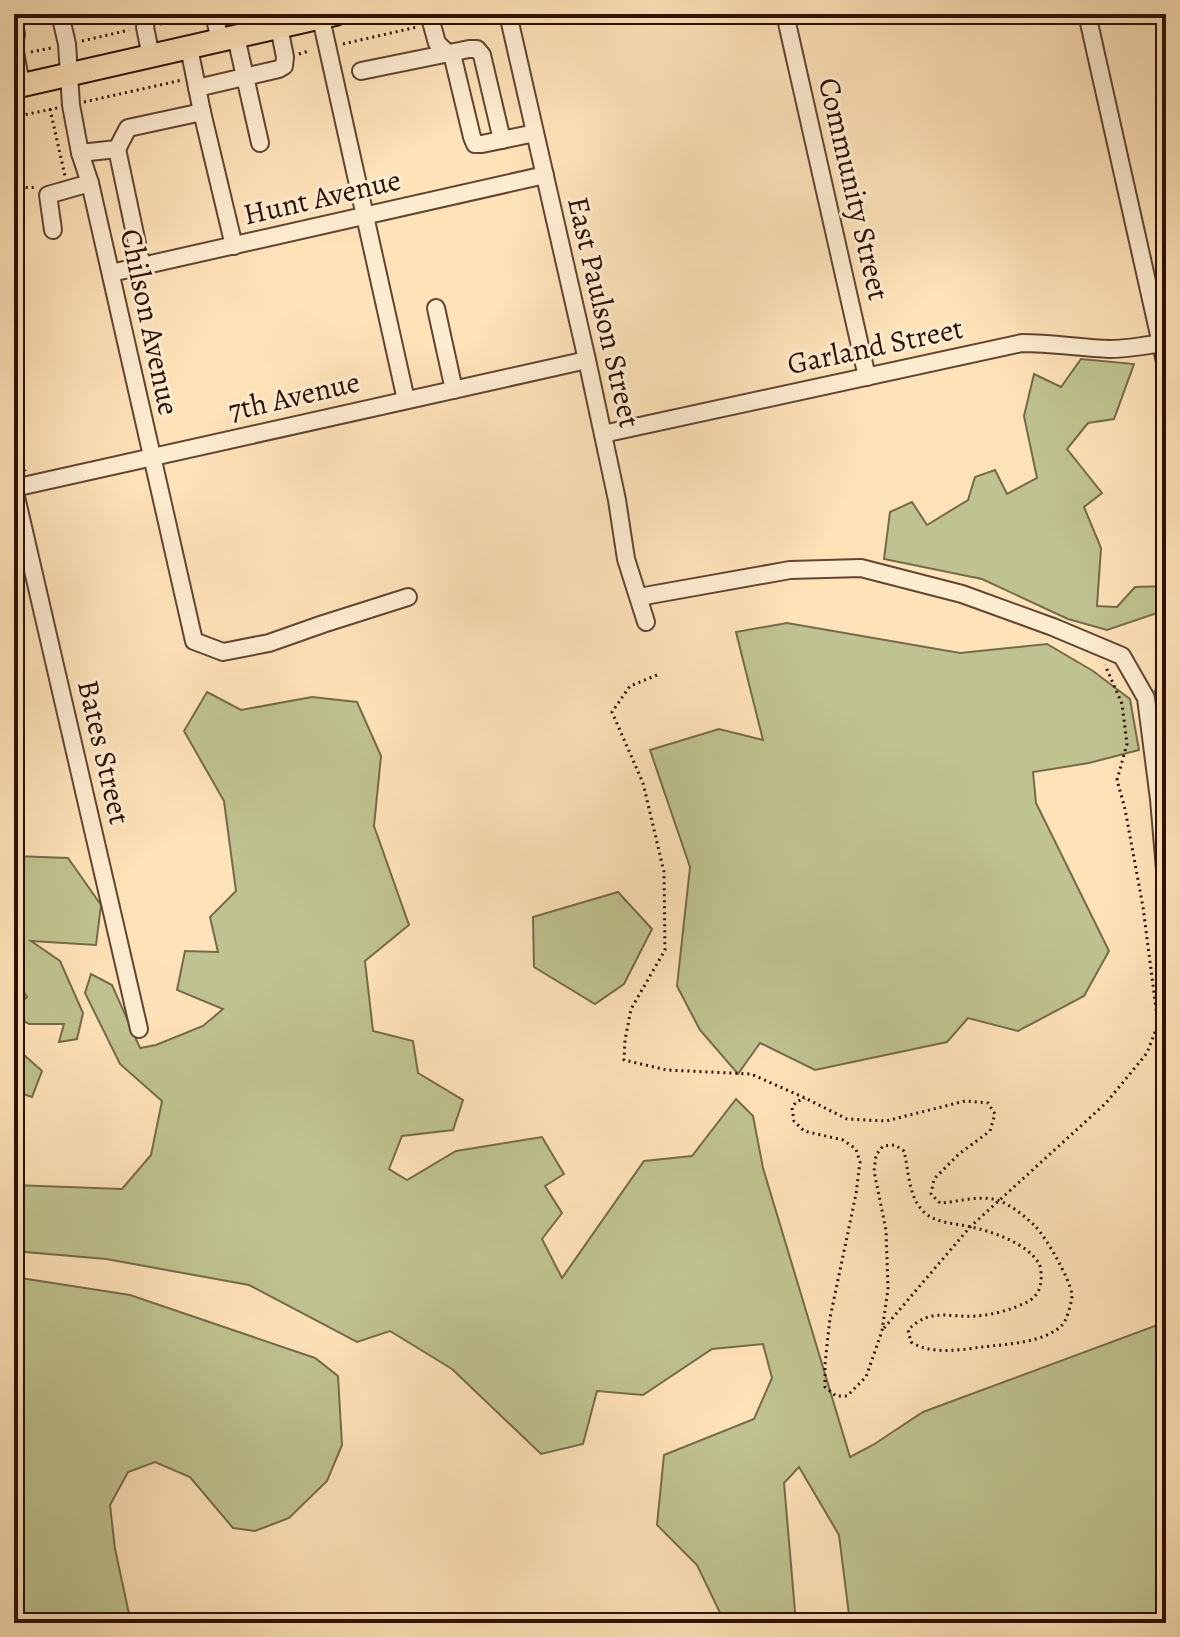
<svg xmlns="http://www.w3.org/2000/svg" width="1180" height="1637" viewBox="0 0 1180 1637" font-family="Alegreya,serif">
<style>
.green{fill:#bfc38f;stroke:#766a4a;stroke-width:2}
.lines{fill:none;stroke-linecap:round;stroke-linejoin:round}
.minor-casing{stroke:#614532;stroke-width:20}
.major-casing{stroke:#2d1105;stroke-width:26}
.path{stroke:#2d1105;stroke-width:3;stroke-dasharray:2 4;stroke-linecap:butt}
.minor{stroke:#feecd1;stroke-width:16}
.major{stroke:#fee2b8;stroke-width:22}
.labels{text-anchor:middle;stroke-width:6;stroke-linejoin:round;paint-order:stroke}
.street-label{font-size:30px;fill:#2d1105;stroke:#feecd1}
</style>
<rect width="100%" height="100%" fill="#fee2b8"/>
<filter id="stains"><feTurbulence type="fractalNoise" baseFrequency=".0025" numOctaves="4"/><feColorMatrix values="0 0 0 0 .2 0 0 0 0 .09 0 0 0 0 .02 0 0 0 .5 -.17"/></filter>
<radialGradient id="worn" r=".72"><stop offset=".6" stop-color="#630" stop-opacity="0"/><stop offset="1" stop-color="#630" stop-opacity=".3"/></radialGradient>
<g class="green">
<path d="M1081,359l53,5 -20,55 -26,4 -21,26 35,44 -18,14 17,41 -4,58 20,1 18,-20 31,-1v24l-59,20 -39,-11 -86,-40 -98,-20 6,-47 22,-10 15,23 41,-25 7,-23 20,-7 12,24 30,-16 -13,-62 10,-42 27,13z"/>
<path d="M787,623l173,30 87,-9 46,27 37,28 9,51 -50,13 -56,9 3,31 73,148 -25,45 -66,35 -50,-13 -21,24 -132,28 -55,-27 -22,31 -38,-44 -23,-44 13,-119 -40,-117 69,-21 44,11 -27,-108z"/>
<path d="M1166,659v92l-11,-60z"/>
<path d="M207,692l34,18 71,-13 45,5 24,54 -7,70 35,99 -44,36 8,70 40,10 5,32 45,27 -10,30 -51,6 -13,33 18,11 49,-29 86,-14 22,37 -19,12 17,27 -20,26 20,39 82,-117 48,-5 44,-57 17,17 10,52 87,289 23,-12 50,-33 237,-88 6,2v297h-317v-8l-10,-80 -40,-68 -15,16 12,140h-71l-28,-58 -40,-40 7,-70 90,-36 18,-41 -9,-34 -51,5 -69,46 -46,-4 -14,53 -42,10 -89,-85 -62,-38 -33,11 -108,-57 -143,-26 -92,-8v-66l108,4 29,-34 11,-54 -42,-37 -35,-71 6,-19 21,11 28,63 16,-3 47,-19 20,-17 -46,-19 8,-39 33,1 -8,-35 26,-26 -12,-90 -40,-70z"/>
<path d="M14,856l54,2 33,47 -5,40 -65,-4 29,20 23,52 -6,26 -18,3 5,-18h-35l-15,-9v-7l13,-11 -13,-20z"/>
<path d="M618,892l34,37 -28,55 -29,20 -61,-37 -1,-50z"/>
<path d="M14,1046l28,25 -10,26 -18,-6z"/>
<path d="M14,1277l116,18 185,63 23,18 4,69 -15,36 -38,37 -34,13 -22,-3 -43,-51 -35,-15 -27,10 -18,33 5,44 16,74h-117z"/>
</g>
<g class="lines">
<defs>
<g id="minor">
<path d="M60,14l7,30 4,61 9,48 10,30 104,458 29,11 46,-9 54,-19 85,-27"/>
<path d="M147,14l-2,13 6,30"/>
<path d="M214,14l6,27"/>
<path d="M320,14l86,386"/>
<path d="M429,14l8,29 16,15 19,79 3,7h7l53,-11"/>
<path d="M508,14l79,346 30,140 9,59 20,63"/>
<path d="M785,14l82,363"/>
<path d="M1087,14l79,352"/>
<path d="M14,27l2,7 -2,12 7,39"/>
<path d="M236,37l24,106"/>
<path d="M361,71l108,-22h8l5,6 20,85"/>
<path d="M197,88l82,-19 5,-3 1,-9 -6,-30"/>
<path d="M202,112l32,134"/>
<path d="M117,149l25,118"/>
<path d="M80,153l37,-4 11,-21 74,-16 -13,-64"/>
<path d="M53,230l-5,-35 42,-12"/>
<path d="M111,273l434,-98"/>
<path d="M436,308l18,82"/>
<path d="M603,434l419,-91c30,0 59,5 88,6 17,0 34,-3 51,-6"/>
<path d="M14,488l573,-128"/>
<path d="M14,488l125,541"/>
<path d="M639,597l151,-27 71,-2 101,26 91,33 69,29 24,42 13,101 7,82"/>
</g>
<path id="major" d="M14,87l321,-73"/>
</defs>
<use href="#minor" class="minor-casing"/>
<use href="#major" class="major-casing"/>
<g class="path">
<path d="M448,20l27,-6"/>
<path d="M160,24l39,-9"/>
<path d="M82,41l47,-11"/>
<path d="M343,44l74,-17"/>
<path d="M31,52l20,-4"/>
<path d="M299,54l10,-3"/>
<path d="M84,102l98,-22"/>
<path d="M50,109l15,67"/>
<path d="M14,117l43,-9"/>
<path d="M14,185l15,3 7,-1"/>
<path d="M14,423l11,48"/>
<path d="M657,675l-27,11 -18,26 31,71 21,89 1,78 -34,59 -6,31 -1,20 43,10 84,4 54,24 42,21 39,2 79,-20 23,2 7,11 -5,17 -31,23 -25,25 -3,15 9,9c19,-1 41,-9 60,-2 12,5 26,16 35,25 11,11 35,53 37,69 0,7 -5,24 -9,29 -17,19 -57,20 -81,23 -23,3 -51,8 -71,-5l-3,-12c23,-23 40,-12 68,-14 17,-1 38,-7 53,-15 9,-5 13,-16 12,-25 0,-4 0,-9 -2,-12 -10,-20 -48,-33 -68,-37 -16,-4 -33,-3 -46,-14 -17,-15 -16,-42 -21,-62l-9,-6 -12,1 -7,9 -2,16 12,59 2,59 -6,42 -16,46 -19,19h-11l-11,-9v-23l5,-46 26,-124 4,-32 -4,-13 -13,-9 -39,-9 -10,-10 -2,-13 4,-6 9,-4"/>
<path d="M884,1328l86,-101 136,-124 41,-50 11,-29 -15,-117 -18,-98 -8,-29 10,-36 -5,-40 -17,-39"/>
</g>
<use href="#minor" class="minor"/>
<use href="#major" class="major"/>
</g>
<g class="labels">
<g class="street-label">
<text transform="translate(854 189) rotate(77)" y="10">Community Street</text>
<text transform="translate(322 197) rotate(-13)" y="10">Hunt Avenue</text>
<text transform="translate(604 312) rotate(77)" y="10">East Paulson Street</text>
<text transform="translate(150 322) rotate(78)" y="10">Chilson Avenue</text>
<text transform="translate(875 346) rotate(-12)" y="10">Garland Street</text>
<text transform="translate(294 396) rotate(-13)" y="10">7th Avenue</text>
<text transform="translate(104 752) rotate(77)" y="10">Bates Street</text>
</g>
</g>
<rect width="1180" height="1637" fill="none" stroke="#fee2b8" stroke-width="48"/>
<rect x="16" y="16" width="1148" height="1605" fill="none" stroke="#2d1105" stroke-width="4"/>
<rect x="24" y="24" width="1132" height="1589" fill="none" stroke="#2d1105" stroke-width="2"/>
<rect width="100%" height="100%" filter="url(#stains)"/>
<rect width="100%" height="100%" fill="url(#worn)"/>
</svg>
